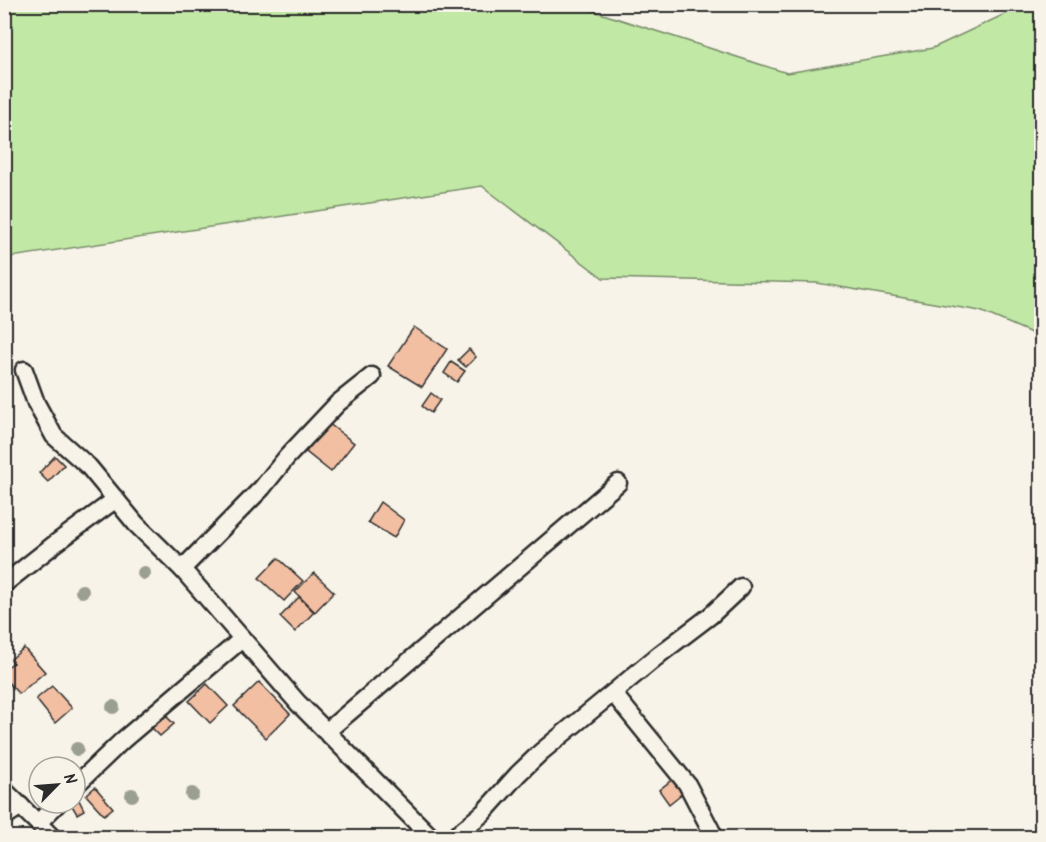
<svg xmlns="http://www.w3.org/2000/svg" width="1046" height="842" viewBox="0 0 1046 842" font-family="Kalam,sans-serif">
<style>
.green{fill:#c1e9a5;stroke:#768a68;stroke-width:1.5}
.building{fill:#f2bfa3;stroke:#2b2b2b;stroke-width:1.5}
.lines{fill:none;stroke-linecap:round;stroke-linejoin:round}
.street-casing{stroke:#2b2b2b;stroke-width:21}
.street{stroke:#f7f3e8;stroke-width:16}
.tree{fill:#9b9f91}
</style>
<rect width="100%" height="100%" fill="#f7f3e8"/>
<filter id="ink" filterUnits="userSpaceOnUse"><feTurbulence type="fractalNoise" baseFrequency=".0167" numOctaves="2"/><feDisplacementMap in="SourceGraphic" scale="12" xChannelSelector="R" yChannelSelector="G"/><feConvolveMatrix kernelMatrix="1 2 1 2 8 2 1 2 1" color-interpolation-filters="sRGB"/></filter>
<g filter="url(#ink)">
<path class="green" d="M5,4l570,1 212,68 146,-25 91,-43h17v332l-61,-26 -163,-28 -214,-5 -121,-92 -477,72z"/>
<g class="building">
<path d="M414,327l33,22 -25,38 -34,-21z"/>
<path d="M469,349l7,8 -10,10 -8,-7z"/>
<path d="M451,362l14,9 -8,11 -13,-9z"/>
<path d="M431,393l9,7 -9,13 -9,-7z"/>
<path d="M328,423l26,20 -23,29 -25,-20 6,-8 -3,-1 7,-9 2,2z"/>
<path d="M55,456l9,9 -16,17 -9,-9z"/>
<path d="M380,502l24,18 -10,18 -26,-16z"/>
<path d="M278,558l25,23 -19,20 -25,-23z"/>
<path d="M314,573l20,19 -19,20 -20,-20z"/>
<path d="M299,597l15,15 -19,20 -15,-15z"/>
<path d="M24,648l21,24 -26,22 -15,-16v-9l9,-6 -2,-4z"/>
<path d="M259,682l31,32 -24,24 -32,-32z"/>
<path d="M207,684l21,22 -18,17 -21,-22z"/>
<path d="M52,686l20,22 -17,15 -19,-24z"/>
<path d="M164,714l10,10 -14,12 -9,-9z"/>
<path d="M683,771l11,13 -25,20 -10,-14z"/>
<path d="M95,787l18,21 -9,7 -18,-20z"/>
<path d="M79,800l5,10 -7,4 -6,-10z"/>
</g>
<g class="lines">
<defs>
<g id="street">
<path d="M24,370l12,33 18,33 35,31 47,57 46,45 116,134 134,135"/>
<path d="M182,569l80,-81 25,-31 51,-54 34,-27"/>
<path d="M4,584l52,-41 60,-44"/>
<path d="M613,693l74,91 28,54"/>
<path d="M326,732l292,-249"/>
<path d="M75,786l48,-46 119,-101"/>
<path d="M4,790l49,48"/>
<path d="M4,817l17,-11"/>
<path d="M38,823l20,-20"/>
<path d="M453,838l30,-25 35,-39 23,-22 119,-98 50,-38 31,-29"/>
</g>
</defs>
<use href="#street" class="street-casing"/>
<use href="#street" class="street"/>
</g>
<g class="tree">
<circle cx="144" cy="573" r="7"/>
<circle cx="82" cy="591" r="7"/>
<circle cx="113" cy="707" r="7"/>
<circle cx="77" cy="749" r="7"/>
<circle cx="192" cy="794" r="7"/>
<circle cx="132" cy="795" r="7"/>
</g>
</g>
<rect width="1046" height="842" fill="none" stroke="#f7f3e8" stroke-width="24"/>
<rect x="12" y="12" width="1022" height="818" fill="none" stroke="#2b2b2b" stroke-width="2" filter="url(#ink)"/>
<g transform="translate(57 785) rotate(65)"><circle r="28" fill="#f7f3e8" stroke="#a5a39c" stroke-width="1.5"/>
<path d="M0-4.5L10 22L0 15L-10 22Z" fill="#2b2b2b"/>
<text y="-9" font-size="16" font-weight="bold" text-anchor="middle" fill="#2b2b2b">N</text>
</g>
</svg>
